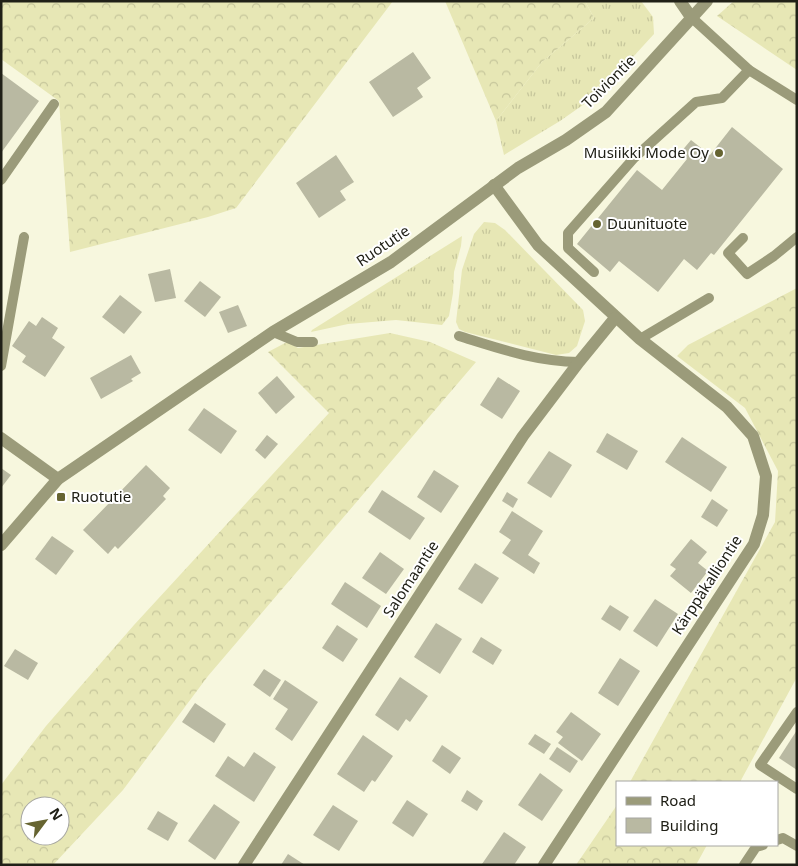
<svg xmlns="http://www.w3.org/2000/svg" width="798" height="866" viewBox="0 0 798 866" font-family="'Noto Sans',sans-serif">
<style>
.grass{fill:url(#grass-tufts)}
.forest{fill:url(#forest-crowns);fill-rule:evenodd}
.building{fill:#b9b9a2}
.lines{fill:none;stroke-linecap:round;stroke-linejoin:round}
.service{stroke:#9b9b7a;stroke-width:10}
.minor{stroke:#9b9b7a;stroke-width:12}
.tertiary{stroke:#9b9b7a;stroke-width:12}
.poi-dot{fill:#666431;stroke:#fff;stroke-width:2}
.labels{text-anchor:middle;stroke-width:4;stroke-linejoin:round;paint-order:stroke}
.street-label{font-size:15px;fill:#202017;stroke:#fff}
.poi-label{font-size:15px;fill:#202017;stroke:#fff;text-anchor:start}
</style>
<defs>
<pattern id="grass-tufts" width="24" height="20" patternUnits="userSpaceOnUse" patternTransform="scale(1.25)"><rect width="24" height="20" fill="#e7e7b5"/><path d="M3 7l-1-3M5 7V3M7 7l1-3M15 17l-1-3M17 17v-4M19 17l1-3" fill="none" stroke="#c6c69b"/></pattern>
<pattern id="forest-crowns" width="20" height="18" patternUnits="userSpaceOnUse" patternTransform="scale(1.25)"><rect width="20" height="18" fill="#e7e7b5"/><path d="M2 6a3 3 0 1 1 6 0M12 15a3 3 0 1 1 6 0" fill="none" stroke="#c6c69b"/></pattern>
</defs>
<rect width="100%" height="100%" fill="#f7f7de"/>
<g class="grass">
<path d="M585,1h56l12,16 1,17 -54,59 -40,28 -56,34 -8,-34 46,-59 52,-44z"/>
<path d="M484,222l11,1 10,7 78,80 2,11 -8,25 -8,7 -13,2 -91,-23 -6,-3 -3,-7 6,-52 12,-36z"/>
<path d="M462,236l-1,10 -7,26 -1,21 -4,23 -7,9 -46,-5 -48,4 -37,8 1,-2z"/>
</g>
<g class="forest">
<path d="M1,1h392l-157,207 -28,9 -138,35 -11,-151 -58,-42z"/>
<path d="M445,1h140l9,17 -52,44 -46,59z"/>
<path d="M734,1h63v69l-80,-54z"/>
<path d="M797,288v389l-57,105h-110l145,-260 3,-51 -33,-63 -68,-52 11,-11z"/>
<path d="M390,333l40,9 46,20 -268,314 -85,114 -70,75h-52v-80l45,-59 88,-101 195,-212 -61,-61 19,-10 11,6zM30,806h30v30h-30z"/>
<path d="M617,805v40h90l-11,20h-120z"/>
</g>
<g class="building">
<path d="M413,52l18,26 -14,10 6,9 -30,20 -24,-35z"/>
<path d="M1,73l38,28 -38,52z"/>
<path d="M732,127l51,42 -69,86 -3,-2 -14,17 -13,-11 -26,33 -39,-31 -9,11 -33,-28 60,-74 25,20 25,-31 -7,-6 11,-13 19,15z"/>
<path d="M336,155l18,27 -14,9 6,9 -27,18 -23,-35z"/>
<path d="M170,269l6,29 -21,4 -7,-28z"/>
<path d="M200,281l21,16 -16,20 -21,-16z"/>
<path d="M120,295l22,17 -18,22 -22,-17z"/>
<path d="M238,305l9,21 -19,7 -9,-21z"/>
<path d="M42,317l16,11 -6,10 13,9 -20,30 -23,-15 4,-6 -14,-10 17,-25 7,5z"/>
<path d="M131,355l10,18 -10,6 2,2 -32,18 -11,-21z"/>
<path d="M277,376l18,21 -19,17 -18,-21z"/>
<path d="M498,377l22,14 -18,28 -22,-14z"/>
<path d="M204,408l33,23 -16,23 -33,-24z"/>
<path d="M607,433l31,18 -11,19 -31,-18z"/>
<path d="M267,435l11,9 -13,15 -10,-9z"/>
<path d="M682,437l45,30 -16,25 -46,-30z"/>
<path d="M549,451l23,14 -21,33 -24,-15z"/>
<path d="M146,465l24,23 -7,8 3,3 -48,50 -3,-3 -7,8 -25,-24z"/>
<path d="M1,468l10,7 -10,13z"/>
<path d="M434,470l25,16 -18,27 -24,-16z"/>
<path d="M382,490l43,28 -15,22 -42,-28z"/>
<path d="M507,492l11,7 -5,9 -11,-7z"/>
<path d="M712,499l16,11 -11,17 -16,-10z"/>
<path d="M512,511l31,20 -15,24 12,8 -6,11 -32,-21 9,-13 -12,-8z"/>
<path d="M52,536l22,15 -18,24 -21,-16z"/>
<path d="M691,539l16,13 -9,11 10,8 -17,22 -21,-17 6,-7 -6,-4z"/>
<path d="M380,552l24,17 -18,25 -24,-16z"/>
<path d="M475,563l24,15 -17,26 -24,-15z"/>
<path d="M345,582l36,24 -14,22 -36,-24z"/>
<path d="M655,599l23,15 -21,33 -24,-16z"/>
<path d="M610,605l19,12 -9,14 -19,-12z"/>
<path d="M436,623l26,16 -22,35 -26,-17z"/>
<path d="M337,625l21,14 -15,23 -21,-14z"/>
<path d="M481,637l21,13 -9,15 -21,-13z"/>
<path d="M15,649l23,14 -10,17 -24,-14z"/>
<path d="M620,658l20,13 -22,35 -20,-13z"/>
<path d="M264,669l17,11 -11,17 -17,-12z"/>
<path d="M400,677l28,19 -18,26 -4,-3 -8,12 -23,-16z"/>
<path d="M285,680l33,22 -26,39 -17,-12 13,-20 -15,-10z"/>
<path d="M195,703l31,21 -12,19 -32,-21z"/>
<path d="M571,712l30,22 -19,27 -24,-18 5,-6 -7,-5z"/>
<path d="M797,730v40l-18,-12z"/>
<path d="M535,734l16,10 -7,10 -16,-10z"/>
<path d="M363,735l30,21 -18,26 -3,-2 -8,12 -27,-18z"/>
<path d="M442,745l19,13 -11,16 -18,-13z"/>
<path d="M557,747l21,14 -8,12 -21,-14z"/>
<path d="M254,752l22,15 -22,35 -39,-26 13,-20 16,11z"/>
<path d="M540,773l23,17 -21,31 -24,-16z"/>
<path d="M467,790l16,11 -6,10 -16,-10z"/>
<path d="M407,800l21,14 -15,23 -21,-14z"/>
<path d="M214,804l26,18 -25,38 -27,-19z"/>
<path d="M333,805l25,16 -19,30 -26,-16z"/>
<path d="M158,811l20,12 -10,18 -21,-12z"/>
<path d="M504,832l22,15 -12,18h-31l-1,-1z"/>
<path d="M288,854l17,11h-24z"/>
</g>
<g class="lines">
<g class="service">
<path d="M691,17l58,53 48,30"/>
<path d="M1,180l53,-76"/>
<path d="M743,238l-15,15 19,21 27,-18 23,-19"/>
<path d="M594,272l-26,-24v-15l66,-75 62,-56 26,-4 27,-28"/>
<path d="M273,332l24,10h16"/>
<path d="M459,336c42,13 75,25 120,26"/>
<path d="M640,339l69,-41"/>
<path d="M1,366l23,-129"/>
<path d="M797,712l-37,53 37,24"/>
<path d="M777,840l6,-2 14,8"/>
<path d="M744,865l12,-18 7,-2"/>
</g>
<g class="minor">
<path d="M680,1l11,16"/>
<path d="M494,185l44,60 102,94 87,68 26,29 13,40 -3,39 -9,29 -210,321"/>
<path d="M1,438l57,41"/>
<path d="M244,865l279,-429 56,-74 36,-44"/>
</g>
<path class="tertiary" d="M1,545l57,-66 215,-147 118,-70 127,-94 48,-28 40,-28 101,-111"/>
</g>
<g class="poi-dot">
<circle cx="719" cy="153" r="5"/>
<circle cx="597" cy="224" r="5"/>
<rect x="56" y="492" width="10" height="10" rx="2.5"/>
</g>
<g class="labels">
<g class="street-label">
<text transform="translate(609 82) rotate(-45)" y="5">Toiviontie</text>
<text transform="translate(383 246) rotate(-34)" y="5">Ruotutie</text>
<text transform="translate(411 579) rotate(-57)" y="5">Salomaantie</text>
<text transform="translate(707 585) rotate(-57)" y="5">Kärppäkalliontie</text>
</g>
<g class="poi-label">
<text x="709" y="158" text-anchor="end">Musiikki Mode Oy</text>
<text x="607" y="229">Duunituote</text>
<text x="71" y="502">Ruotutie</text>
</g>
</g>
<rect width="798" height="866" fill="none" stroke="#202017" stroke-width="5"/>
<rect x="616" y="781" width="162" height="65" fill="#ffffff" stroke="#a6a6a2"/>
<rect x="626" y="797" width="25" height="8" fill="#9b9b7a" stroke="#a6a6a2"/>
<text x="660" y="806" font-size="15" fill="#202017">Road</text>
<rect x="626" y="818" width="25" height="15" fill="#b9b9a2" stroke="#a6a6a2"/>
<text x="660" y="831" font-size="15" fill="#202017">Building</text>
<g transform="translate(45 821) rotate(58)"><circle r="24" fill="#ffffff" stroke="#a6a6a2"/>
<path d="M0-4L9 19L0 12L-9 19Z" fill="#666431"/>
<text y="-8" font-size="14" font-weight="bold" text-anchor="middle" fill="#202017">N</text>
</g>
</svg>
